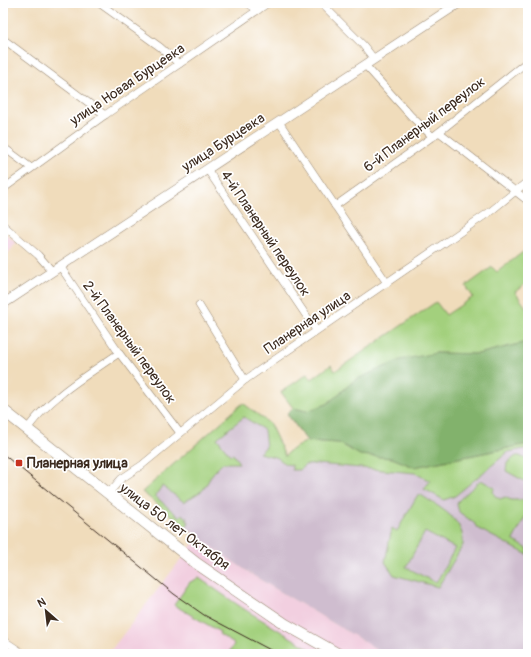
<svg xmlns="http://www.w3.org/2000/svg" width="531" height="657" viewBox="0 0 531 657" font-family="Pangolin,sans-serif">
<style>
.built{fill:#f2cfe0}
.industrial{fill:#cfbdcf}
.green{fill:#a3d07d;stroke:#6f7d4e;fill-rule:evenodd}
.forest{fill:#82b26c;stroke:#5e6e45}
.lines{fill:none;stroke-linecap:round;stroke-linejoin:round}
.street-casing{stroke:#96836c;stroke-width:8}
.secondary-casing{stroke:#96836c;stroke-width:10}
.primary-casing{stroke:#96836c;stroke-width:12}
.street{stroke:#fff;stroke-width:7}
.secondary{stroke:#fff;stroke-width:9}
.primary{stroke:#fff;stroke-width:11}
.tram{stroke:#3b2a1e;stroke-width:1}
.poi-dot{fill:#c8321e;stroke:#fff;stroke-width:1.5}
.labels{text-anchor:middle;stroke-width:3.5;stroke-linejoin:round;paint-order:stroke}
.street-label{font-size:14px;fill:#3b2a1e;stroke:#fff}
.poi-label{font-size:14px;font-weight:bold;fill:#3b2a1e;stroke:#fff;text-anchor:start}
</style>
<rect width="100%" height="100%" fill="#fff"/>
<filter id="ink" filterUnits="userSpaceOnUse"><feTurbulence type="fractalNoise" baseFrequency=".025" numOctaves="2"/><feDisplacementMap in="SourceGraphic" scale="8" xChannelSelector="R" yChannelSelector="G"/><feConvolveMatrix kernelMatrix="1 2 1 2 8 2 1 2 1" color-interpolation-filters="sRGB"/></filter>
<filter id="wash" filterUnits="userSpaceOnUse"><feTurbulence type="fractalNoise" baseFrequency=".012" numOctaves="4" result="noise"/><feDisplacementMap in="SourceGraphic" scale="16" xChannelSelector="R" yChannelSelector="G"/><feGaussianBlur stdDeviation="0.9" result="paint"/><feColorMatrix in="noise" values="0 0 0 0 0 0 0 0 0 0 0 0 0 0 0 0 0 1.4 0 .05"/><feComposite in="paint" operator="in"/></filter>
<g filter="url(#wash)">
<rect width="100%" height="100%" fill="#f0dcbb"/>
<g class="built">
<path d="M3,232l13,11 -13,17z"/>
<path d="M198,537l56,39 131,78h-277z"/>
</g>
<path class="industrial" d="M243,403l27,21 15,33 129,10 114,-23v210h-143l-131,-78 -56,-39 -56,-45z"/>
<g class="green">
<path d="M523,252l5,4v26l-13,10 13,18v30l-5,3 -45,11 -42,-1 -81,27 -28,24 -20,7 -14,-3 -12,-16 26,-18 5,5 19,-14 4,6 101,-69 10,13 27,-18 -7,-11 26,-19 5,5z"/>
<path d="M243,403l27,21 15,32 4,-5 18,-10 32,2 21,12 32,3 22,9 114,-23v4l-20,4 -53,44 -11,4 -20,-11 6,-8 -15,-8 -98,-9 -12,1 -6,5h-7v-5l-7,-1 -7,-6 -19,-5 7,-6 -2,-17 -20,-13 -27,21 13,17 3,-1 6,9h-16l-10,10 -10,17 -19,12 -22,-16 -7,10 24,21 3,-3 5,4 -1,2 3,2 -3,5 -44,-35z"/>
<path d="M516,456h4l8,4v23l-22,-12 1,-8z"/>
<path d="M481,480l14,8 -2,3 2,5 5,3 5,-2 6,3h14l2,-4 1,1v15l-15,28 15,9v6l-51,-27 -3,-5 -15,-11 -2,-8 2,-4z"/>
<path d="M421,495c19,13 44,24 42,50l-25,42 -44,-12 -9,-13 7,-34 5,3 20,-35zM425,532l30,16 -19,35 -30,-16z"/>
<path d="M199,578l45,31 74,45h-90l6,-10 -15,-10 1,-2 -46,-27 16,-23z"/>
</g>
<path class="forest" d="M528,340v104l-114,23 -22,-9 -32,-3 -21,-12 -32,-2 -20,-27 6,-6 14,3 20,-7 28,-24 45,-20 36,-7 42,1 45,-11z"/>
</g>
<g filter="url(#ink)">
<g class="lines">
<defs>
<g id="street">
<path d="M99,3l61,44 19,17"/>
<path d="M247,3l11,7"/>
<path d="M321,3l42,42 11,14"/>
<path d="M3,39l102,76"/>
<path d="M365,65l46,51 22,21"/>
<path d="M279,122l108,161"/>
<path d="M439,132l89,69"/>
<path d="M3,147l27,20"/>
<path d="M207,169l109,161"/>
<path d="M3,189l102,-74 163,-112"/>
<path d="M335,206l104,-74 89,-71"/>
<path d="M3,225l35,30 14,16"/>
<path d="M60,266l59,87 61,80"/>
<path d="M199,305l46,75"/>
<path d="M27,429c24,-33 59,-53 92,-76"/>
<path d="M108,494l13,-15 21,-14 103,-85 246,-169 37,-30"/>
<path d="M3,640l21,14"/>
</g>
<path id="secondary" d="M3,304l456,-301"/>
<path id="primary" d="M3,410l193,153 89,61 53,30"/>
</defs>
<use href="#street" class="street-casing"/>
<use href="#secondary" class="secondary-casing"/>
<use href="#primary" class="primary-casing"/>
<use href="#street" class="street"/>
<use href="#secondary" class="secondary"/>
<use href="#primary" class="primary"/>
<path class="tram" d="M3,454l171,140 30,21 74,39"/>
</g>
</g>
<rect class="poi-dot" x="15" y="459" width="8" height="8" rx="2"/>
<g class="labels">
<g class="street-label">
<text transform="translate(127 84) rotate(-34)" y="5">улица Новая Бурцевка</text>
<text transform="translate(424 124) rotate(-37)" y="5">6-й Планерный переулок</text>
<text transform="translate(223 142) rotate(-33)" y="5">улица Бурцевка</text>
<text transform="translate(266 233) rotate(56)" y="5">4-й Планерный переулок</text>
<text transform="translate(307 322) rotate(-34)" y="5">Планерная улица</text>
<text transform="translate(130 342) rotate(54)" y="5">2-й Планерный переулок</text>
<text transform="translate(175 526) rotate(37)" y="5">улица 50 лет Октября</text>
</g>
<g class="poi-label">
<text x="27" y="468">Планерная улица</text>
</g>
</g>
<rect width="531" height="657" fill="none" stroke="#fff" stroke-width="16"/>
<g transform="translate(46 611) rotate(332)" stroke="#ffffff" stroke-width="3" paint-order="stroke">
<path d="M0-3L7 15L0 10L-7 15Z" fill="#3b2a1e"/>
<text y="-6" font-size="11" font-weight="bold" text-anchor="middle" fill="#3b2a1e">N</text>
</g>
</svg>
